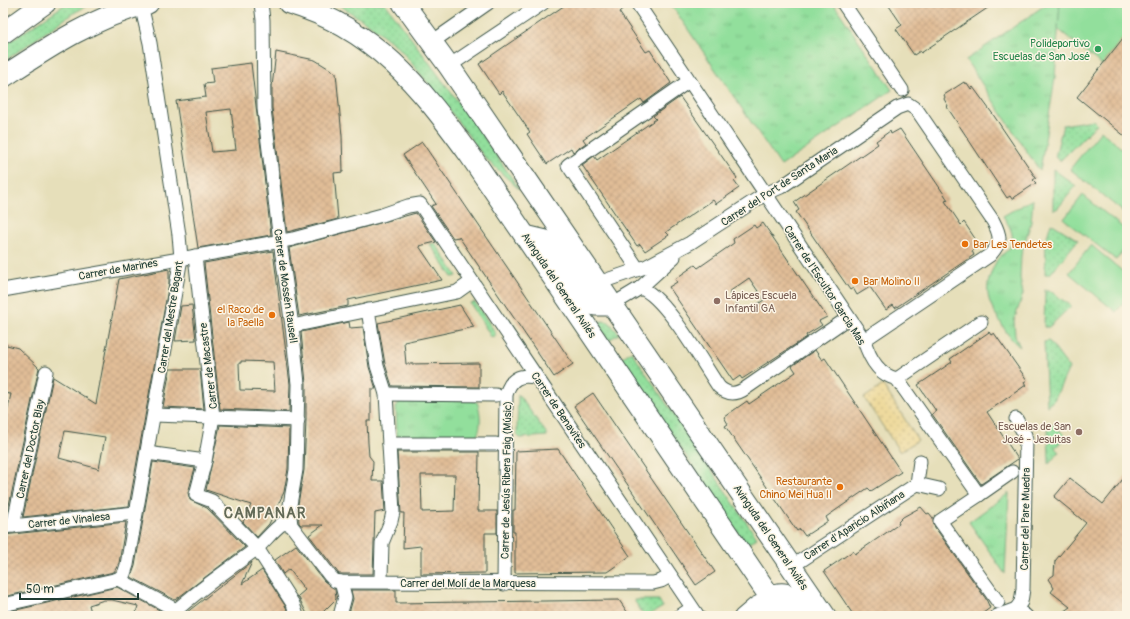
<svg xmlns="http://www.w3.org/2000/svg" width="1130" height="619" viewBox="0 0 1130 619" font-family="Pangolin,sans-serif">
<style>
.grass{fill:url(#grass-dots);stroke:#588e68}
.sand{fill:url(#sand-dots);stroke:#868c69}
.park{fill:url(#park-tufts);stroke:#588e68}
.pitch{fill:#92df9c;stroke:#588e68}
.building{fill:url(#building-cross-hatch);fill-rule:evenodd}
.lines{fill:none;stroke-linecap:round;stroke-linejoin:round}
.street-casing{stroke:#3d5548;stroke-width:15}
.primary-casing{stroke:#3d5548;stroke-width:23}
.street{stroke:#fff;stroke-width:13}
.primary{stroke:#fff;stroke-width:21}
.leisure-dot{fill:#2e9e5b;stroke:#fcf5e5;stroke-width:1.5}
.food-dot{fill:#e8710a;stroke:#fcf5e5;stroke-width:1.5}
.education-dot{fill:#8d6e63;stroke:#fcf5e5;stroke-width:1.5}
.labels{text-anchor:middle;stroke-width:3;stroke-linejoin:round;paint-order:stroke}
.leisure-label{font-size:11px;fill:#27864d;stroke:#fcf5e5;text-anchor:end}
.street-label{font-size:11px;fill:#1f3d34;stroke:#fcf5e5}
.food-label{font-size:11px;fill:#c56008;stroke:#fcf5e5;text-anchor:start}
.education-label{font-size:11px;fill:#785e54;stroke:#fcf5e5;text-anchor:start}
.district-label{font-size:15px;font-weight:bold;letter-spacing:1px;fill:#636a57;stroke:#fcf5e5}
</style>
<defs>
<pattern id="grass-dots" width="8" height="8" patternUnits="userSpaceOnUse"><rect width="8" height="8" fill="#92df9c"/><path d="M2 2h.1M6 6h.1" fill="none" stroke="#7dc087" stroke-width="1.8" stroke-linecap="round"/></pattern>
<pattern id="sand-dots" width="8" height="8" patternUnits="userSpaceOnUse"><rect width="8" height="8" fill="#eeda9e"/><path d="M2 2h.1M6 6h.1" fill="none" stroke="#ccbc89" stroke-width="1.8" stroke-linecap="round"/></pattern>
<pattern id="park-tufts" width="24" height="20" patternUnits="userSpaceOnUse"><rect width="24" height="20" fill="#92df9c"/><path d="M3 7l-1-3M5 7V3M7 7l1-3M15 17l-1-3M17 17v-4M19 17l1-3" fill="none" stroke="#7dc087"/></pattern>
<pattern id="building-cross-hatch" width="8" height="8" patternUnits="userSpaceOnUse"><rect width="8" height="8" fill="#e1bd97"/><path d="M0 0l8 8M0 8l8-8" fill="none" stroke="#c1a383"/></pattern>
</defs>
<rect width="100%" height="100%" fill="#fcf5e5"/>
<filter id="ink" filterUnits="userSpaceOnUse"><feTurbulence type="fractalNoise" baseFrequency=".025" numOctaves="2"/><feDisplacementMap in="SourceGraphic" scale="8" xChannelSelector="R" yChannelSelector="G"/><feConvolveMatrix kernelMatrix="1 2 1 2 8 2 1 2 1" color-interpolation-filters="sRGB"/></filter>
<filter id="wash" filterUnits="userSpaceOnUse"><feTurbulence type="fractalNoise" baseFrequency=".012" numOctaves="4" result="noise"/><feDisplacementMap in="SourceGraphic" scale="16" xChannelSelector="R" yChannelSelector="G"/><feGaussianBlur stdDeviation="0.9" result="paint"/><feColorMatrix in="noise" values="0 0 0 0 0 0 0 0 0 0 0 0 0 0 0 0 0 1.4 0 .05"/><feComposite in="paint" operator="in"/></filter>
<g filter="url(#wash)">
<rect width="100%" height="100%" fill="#e6dfba"/>
<g class="grass">
<path d="M67,3h25l-20,11 -69,48v-16z"/>
<path d="M336,3h49l94,127 41,60 -35,-32 -46,-62 -41,-49 -28,-22z"/>
<path d="M1093,120l4,4 -37,37 -5,-4 8,-32z"/>
<path d="M1053,169l23,17 -19,23h-4z"/>
<path d="M1051,223l27,17 -28,34h-5l1,-34z"/>
<path d="M435,243l22,33 -5,1 -22,-33z"/>
<path d="M1045,290h4l22,16 -22,21h-5z"/>
<path d="M475,302l20,30v5l-6,-1v-3l-19,-30z"/>
<path d="M601,321l8,1 10,12 -12,7 -8,-17z"/>
<path d="M1049,341l20,27 -15,32 -7,6 -3,-64z"/>
<path d="M631,351l126,187 -11,7 -125,-186z"/>
<path d="M518,394l29,40v2l-27,2 -3,-3z"/>
<path d="M1052,424l14,12 -11,12 4,4 -10,12 -1,-37z"/>
<path d="M634,600h25l4,7 -16,9h-3z"/>
</g>
<path class="sand" d="M883,385l35,55 -18,12 -36,-54z"/>
<g class="park">
<path d="M670,3h163l59,87 -111,76z"/>
<path d="M1048,3h12l-5,75 -15,93 -74,-111z"/>
<path d="M1033,199l-2,23 -10,33 -1,23 3,16 -9,27 1,15 5,11c-9,-7 -14,-15 -19,-24 -16,-25 -18,-36 -4,-63 4,-7 13,-8 15,-18 2,-10 -4,-18 -9,-26z"/>
<path d="M472,400l5,2c4,8 5,31 -2,36l-74,1 -4,-3 -1,-29 4,-6z"/>
<path d="M1009,493l-4,81 -36,-52z"/>
</g>
<g class="pitch">
<path d="M1060,3h67v30l-25,32 -44,-36z"/>
<path d="M1101,131l26,22v62l-57,-46z"/>
<path d="M1083,195l44,36v15l-11,14 -52,-41z"/>
<path d="M1091,245l36,30v24l-11,13 -47,-39z"/>
</g>
<g id="blocks">
<g class="building">
<path d="M568,3h61l-10,9 27,40 4,-2 21,33 -27,20 -3,-4 -58,40 3,4 -13,9 -2,-4 -24,16 -20,-30 3,-2 -28,-41 -3,3 -20,-30z"/>
<path d="M887,3h108l-74,50 -1,-2 -6,4 -18,-26 6,-4z"/>
<path d="M1127,33v105l-50,-41z"/>
<path d="M276,52l39,8 21,13 6,63 1,36 -9,1 4,46 -51,13 -15,-124v-21z"/>
<path d="M251,63l20,172 -73,13 -22,-147 30,-4 -2,-13 9,-1 -2,-15zM231,109l5,41 -24,2 -6,-40z"/>
<path d="M964,82l1,2 2,-1 4,6 2,-2 19,26 44,65 -3,2 3,3 -24,16 -2,-3 -3,2 -60,-91 1,-1 -4,-7 1,-2 -1,-2z"/>
<path d="M680,97l57,81 -3,3 5,7 -23,16 -3,-4 -47,32 3,3 -24,16 -5,-7 -3,2 -55,-81 12,-9 3,4 59,-41 -3,-3z"/>
<path d="M900,129l48,71 -3,1 16,24 3,-3 16,24 -8,5 2,4 -79,53 -2,-3 -7,5 -16,-23 -13,8 -4,-7 -3,2 -54,-78 3,-2 -5,-8 84,-58 -2,-3 14,-10 1,3z"/>
<path d="M422,142l151,222 -19,13 -95,-140 -6,1 -22,-32 5,-2 -33,-49z"/>
<path d="M416,213l20,29 -17,4 23,34 -94,20v6l-49,10 -10,-68z"/>
<path d="M763,223l64,94 -8,4 3,4 -16,10 1,2 -65,42 -2,-3 -7,5 -64,-94 8,-5 -2,-3 20,-14 3,3 36,-25 -1,-4 21,-14 2,3zM749,278l15,22 -20,13 -15,-21z"/>
<path d="M273,251l17,133 -1,28 -69,-3 -16,-146zM241,361l32,1 2,29 -35,-1 -1,-27h2z"/>
<path d="M169,269v14l-40,223 -106,11 30,-140 43,27 23,-125zM65,431l40,6 -6,32 -40,-11z"/>
<path d="M192,305l4,35 -21,1 6,-35z"/>
<path d="M460,305l14,22 -70,15 2,22 73,-1v24l-87,-1 -7,-22 -7,-41z"/>
<path d="M349,322l1,6 13,-1 6,40 7,22h-5v32h-4l1,22 1,13 4,5 -1,20h11l2,30 -10,2 -2,61h-34l-30,-39 14,-10h-22l-2,-2 -1,-19 6,-34 2,-50v-37l-5,-51z"/>
<path d="M989,332l2,3 3,-2 33,47 -3,2 2,3 -39,27 31,47 -37,25 -49,-70 4,-3 -18,-26 34,-23 -2,-3z"/>
<path d="M3,344l15,4 21,20 -33,151h-3v-99l2,1 6,-27 -8,-1z"/>
<path d="M815,350l7,10 3,-2 76,114 -30,19 -3,-3 -42,29 2,4 -23,15 -5,-7 -3,2 -72,-105 3,-2 -4,-7 23,-16 2,3 47,-32 -4,-6z"/>
<path d="M170,369h30l4,40 -41,-2z"/>
<path d="M593,393l122,179 -19,13 -122,-179z"/>
<path d="M220,425l69,3 -1,41 -4,23 -15,32 -12,13 -14,-15 8,-17 -45,-15z"/>
<path d="M558,449l72,107 -23,16 -92,1v-41h-2v-22h2l1,-59z"/>
<path d="M397,452h82l-1,59h19v22h-12v40l-64,1v-28l-18,2 1,-35h-3zM421,475h34l-1,36 -32,1z"/>
<path d="M153,462l42,6 -7,25 2,7 17,8 38,39 -70,53 -44,-23 4,-11z"/>
<path d="M1127,474v142h-70l13,-9 -19,-15 3,-4 -6,-9 6,-4 1,-14 31,-38 -32,-26 16,-19 33,26z"/>
<path d="M921,507l6,7 2,-1 4,5 1,8 52,73 4,9 -11,8h-125l-30,-45 29,-20 2,3 44,-30 -1,-2 5,-5z"/>
<path d="M126,522l-7,41 -5,9 -111,25v-62z"/>
<path d="M296,545l28,36 11,8 1,10 -17,17h-11l-10,-20 7,-6 -16,-21 -6,5 -8,-14z"/>
<path d="M252,562l-10,22 20,-14 24,37 1,3 -7,6h-98z"/>
<path d="M117,587l46,25 -1,4h-27l3,-10 -26,-6h-8l-15,5 3,11h-89v-3z"/>
<path d="M351,590h45v13l223,-3 11,16h-266v-3h-15l4,-14z"/>
</g>
</g>
</g>
<g filter="url(#ink)">
<use href="#blocks" fill-opacity="0" stroke="#3d5548" stroke-width="1"/>
<g class="lines">
<defs>
<g id="street">
<path d="M261,3l2,17 1,89 16,132 12,85 6,58 -2,86 -6,35v12l1,8 39,51 5,5 6,1 312,1 8,-2 9,-5"/>
<path d="M637,3l227,337c5,17 14,35 33,39l82,116 -39,26 58,81"/>
<path d="M843,3l59,87"/>
<path d="M432,42l56,-39"/>
<path d="M449,66l94,-63"/>
<path d="M195,256l18,161 -8,44 -9,34 16,6 45,47 36,56 4,12"/>
<path d="M638,269l-70,-104 121,-84"/>
<path d="M598,283l47,-16 45,-24 75,-49 16,-7 116,-79 11,-4 9,6 76,111c8,15 9,21 -3,34l-126,85"/>
<path d="M640,288c25,7 63,76 79,99 9,8 17,8 27,1l102,-70"/>
<path d="M3,290l290,-51 89,-24 26,-9 12,-2 278,412"/>
<path d="M612,305l28,-17 34,-31"/>
<path d="M368,310l9,56 9,28 7,118 -2,9 -9,22 -1,34"/>
<path d="M292,326l165,-34 14,-10"/>
<path d="M897,379l84,-57"/>
<path d="M386,394l110,1"/>
<path d="M154,415l144,5"/>
<path d="M1016,419l9,16 1,5 -3,149 -2,13 -5,7 10,7"/>
<path d="M389,444h107"/>
<path d="M147,453l58,8"/>
<path d="M917,484l3,-23"/>
<path d="M979,495l33,-23"/>
<path d="M13,526l33,-154"/>
<path d="M3,527l132,-14"/>
<path d="M791,567l126,-83 22,5"/>
<path d="M118,579l6,-5 3,-9 54,-307 -2,-23 -29,-192 -9,-38"/>
<path d="M504,584l2,-189c4,-16 14,-22 31,-17"/>
<path d="M3,605l115,-26 58,31"/>
<path d="M170,616c26,-25 57,-45 86,-67 9,-8 17,-19 27,-26l8,2"/>
<path d="M340,616l5,-19 -4,-15"/>
<path d="M680,616l12,-8"/>
<path d="M741,616l14,-12 15,-7"/>
<path d="M758,616l12,-19"/>
<path d="M997,616l19,-7"/>
</g>
<g id="primary">
<path d="M289,3c85,25 131,83 181,152l313,461"/>
<path d="M403,3l46,63 376,550"/>
<path d="M3,33l42,-30"/>
<path d="M3,77c46,-30 91,-60 145,-74"/>
<path d="M525,236l21,5 42,59 7,5h17"/>
<path d="M770,597c20,-10 24,4 34,19"/>
</g>
</defs>
<use href="#street" class="street-casing"/>
<use href="#primary" class="primary-casing"/>
<use href="#street" class="street"/>
<use href="#primary" class="primary"/>
</g>
</g>
<circle class="leisure-dot" cx="1098" cy="49" r="4"/>
<g class="food-dot">
<circle cx="965" cy="244" r="4"/>
<circle cx="855" cy="281" r="4"/>
<circle cx="272" cy="315" r="4"/>
<circle cx="840" cy="487" r="4"/>
</g>
<g class="education-dot">
<circle cx="717" cy="301" r="4"/>
<circle cx="1079" cy="432" r="4"/>
</g>
<g class="labels">
<g class="leisure-label">
<text x="1090" y="47">Polideportivo<tspan x="1090" dy="13">Escuelas de San José</tspan></text>
</g>
<g class="street-label">
<text transform="translate(779 186) rotate(-33)" y="4">Carrer del Port de Santa Maria</text>
<text transform="translate(118 269) rotate(-10)" y="4">Carrer de Marines</text>
<text transform="translate(559 285) rotate(56)" y="4">Avinguda del General Avilés</text>
<text transform="translate(825 285) rotate(57)" y="4">Carrer de l'Escultor Garcia Mas</text>
<text transform="translate(286 286) rotate(82)" y="4">Carrer de Mossén Rausell</text>
<text transform="translate(170 317) rotate(-81)" y="4">Carrer del Mestre Bagant</text>
<text transform="translate(208 366) rotate(-97)" y="4">Carrer de Macastre</text>
<text transform="translate(559 410) rotate(56)" y="4">Carrer de Benavites</text>
<text transform="translate(30 449) rotate(-78)" y="4">Carrer del Doctor Blay</text>
<text transform="translate(506 480) rotate(-89)" y="4">Carrer de Jesús Ribera Faig (Músic)</text>
<text transform="translate(1025 519) rotate(-89)" y="4">Carrer del Pare Muedra</text>
<text transform="translate(69 520) rotate(-6)" y="4">Carrer de Vinalesa</text>
<text transform="translate(854 525) rotate(-33)" y="4">Carrer d'Aparicio Albiñana</text>
<text transform="translate(771 537) rotate(56)" y="4">Avinguda del General Avilés</text>
<text x="468" y="587">Carrer del Molí de la Marquesa</text>
</g>
<g class="food-label">
<text x="973" y="248">Bar Les Tendetes</text>
<text x="863" y="285">Bar Molino II</text>
<text x="264" y="313" text-anchor="end">el Raco de<tspan x="264" dy="13">la Paella</tspan></text>
<text x="832" y="485" text-anchor="end">Restaurante<tspan x="832" dy="13">Chino Mei Hua II</tspan></text>
</g>
<g class="education-label">
<text x="725" y="299">Lápices Escuela<tspan x="725" dy="13">Infantil GA</tspan></text>
<text x="1071" y="430" text-anchor="end">Escuelas de San<tspan x="1071" dy="13">José - Jesuitas</tspan></text>
</g>
<g class="district-label">
<text x="265" y="518">CAMPANAR</text>
</g>
</g>
<rect width="1130" height="619" fill="none" stroke="#fcf5e5" stroke-width="16"/>
<path d="M20 593v6h118v-6" fill="none" stroke="#1f3d34" stroke-width="2"/>
<text x="26" y="593" font-size="12" fill="#1f3d34" stroke="#fcf5e5" stroke-width="3" paint-order="stroke">50 m</text>
</svg>
